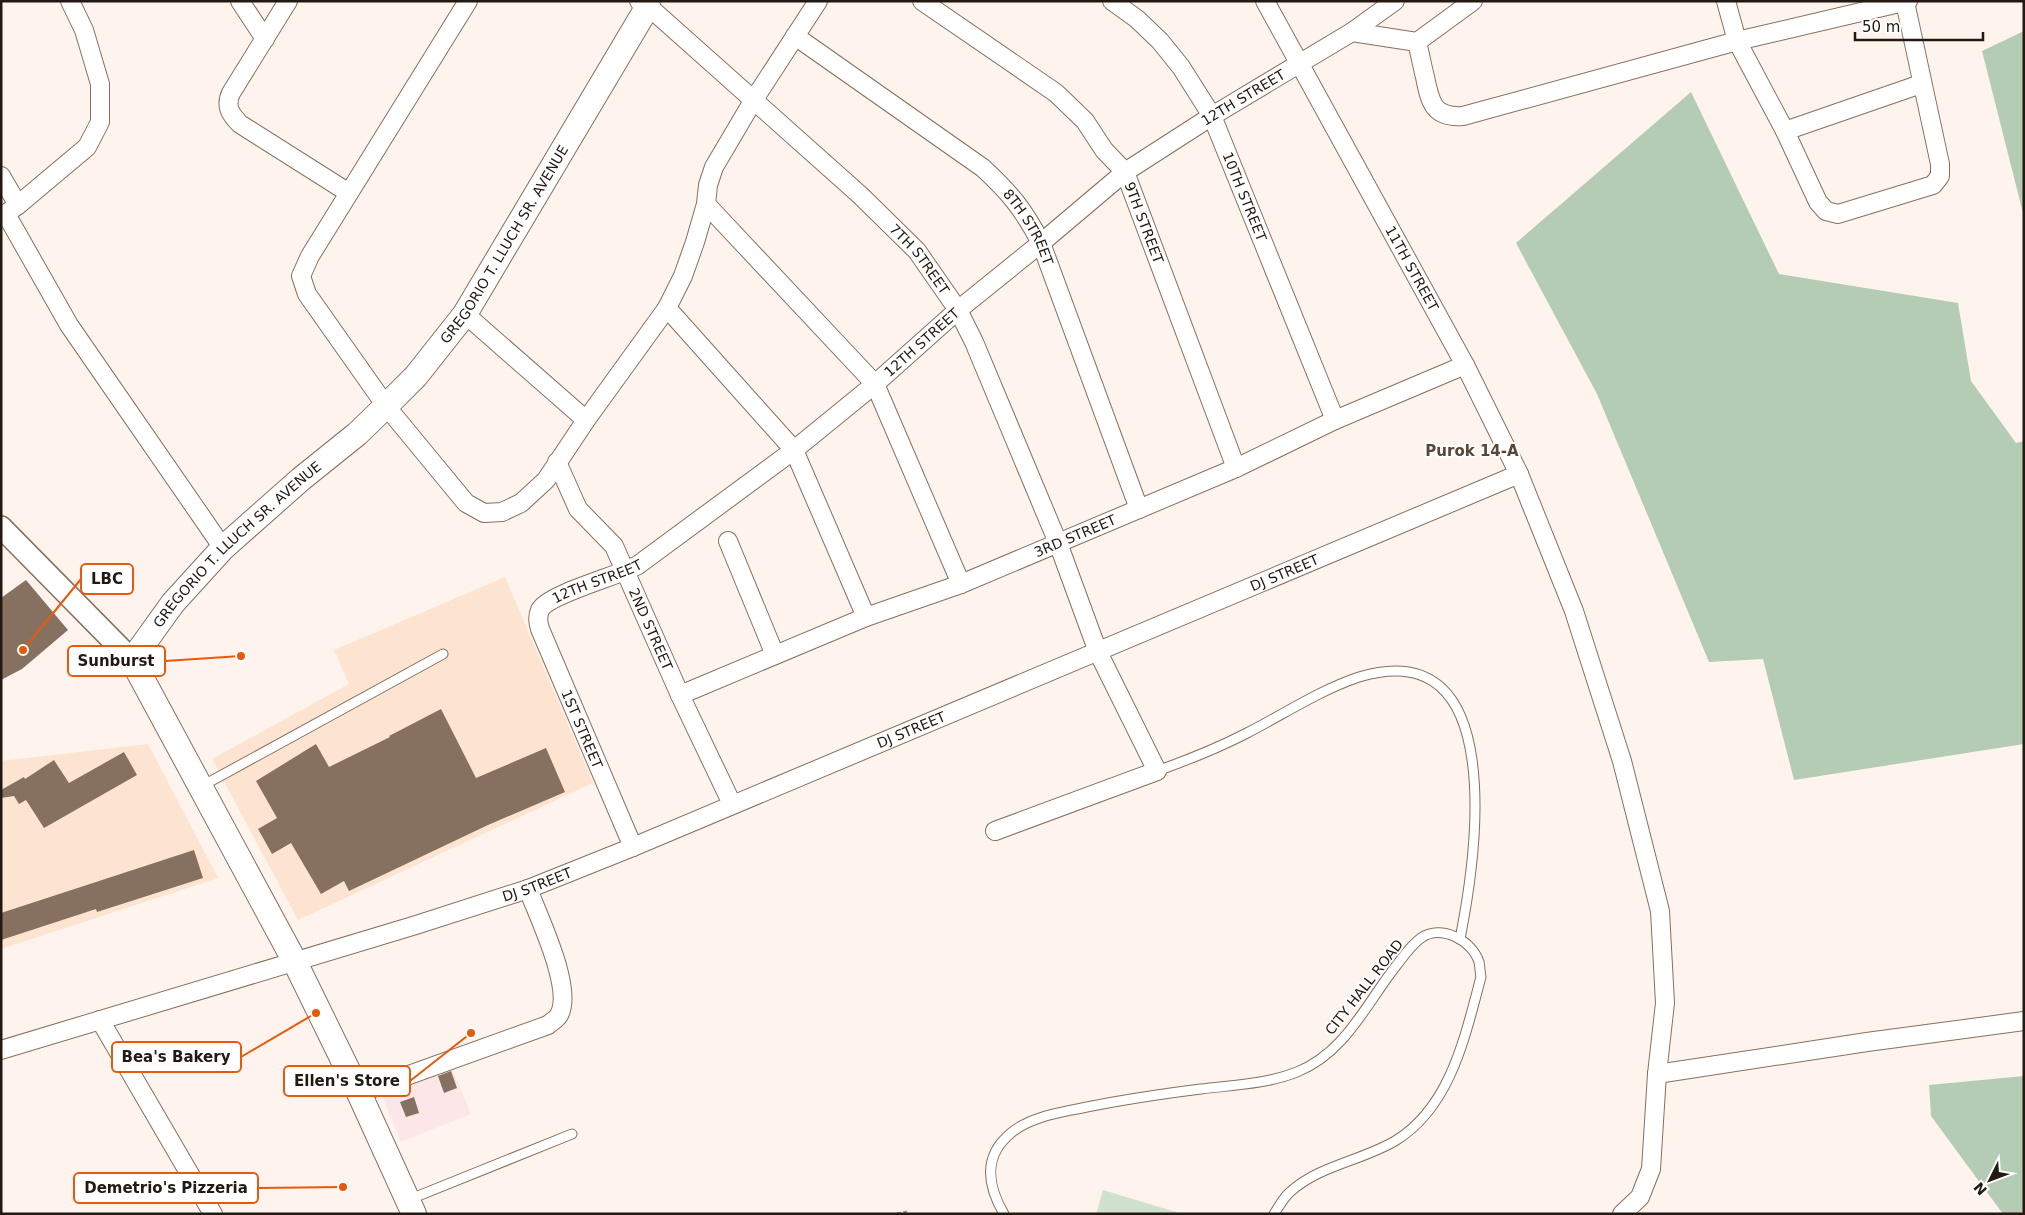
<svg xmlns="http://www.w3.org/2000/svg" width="2025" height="1215" viewBox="0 0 2025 1215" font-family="'DejaVu Sans',sans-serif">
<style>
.commercial{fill:#fce6e7}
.built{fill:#fde4d1}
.green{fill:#d0e1d0}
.forest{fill:#b4ccb4}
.building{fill:#867060}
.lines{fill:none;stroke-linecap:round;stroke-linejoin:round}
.service-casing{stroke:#86705f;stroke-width:11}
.minor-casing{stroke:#86705f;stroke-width:20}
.tertiary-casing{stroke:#86705f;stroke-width:24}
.secondary-casing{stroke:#86705f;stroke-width:26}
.path{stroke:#998f88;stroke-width:3;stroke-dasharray:4 2.5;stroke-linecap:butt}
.service{stroke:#fff;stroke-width:9}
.minor{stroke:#fff;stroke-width:18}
.tertiary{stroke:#fff;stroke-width:21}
.secondary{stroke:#fff;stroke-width:24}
.labels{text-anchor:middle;stroke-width:4;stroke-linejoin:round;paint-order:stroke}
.street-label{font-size:14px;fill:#221912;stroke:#fff}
.neighbourhood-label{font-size:15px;font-weight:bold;fill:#5a4636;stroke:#fff}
.leader{fill:none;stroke:#e8590c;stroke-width:2}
.callout-dot{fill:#e8590c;stroke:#fff;stroke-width:2}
.callout{fill:#fff;stroke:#e8590c;stroke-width:2}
.callout-label{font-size:15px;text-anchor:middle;font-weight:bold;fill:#221912}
</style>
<rect width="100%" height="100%" fill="#fef4ed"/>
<path class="commercial" d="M449,1061l22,53 -70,28 -22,-54z"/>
<g class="built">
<path d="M505,577l88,206 -295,137 -86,-161 137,-75 -15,-34z"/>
<path d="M148,744l70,134 -217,71v-188z"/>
</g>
<path class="green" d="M1103,1190l73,22v2h-80z"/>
<g class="forest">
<path d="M2024,31v186l-42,-166z"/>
<path d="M1691,92l88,182 179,29 13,78 45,62 8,-2v303l-230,36 -31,-121 -54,3 -112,-268 -81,-151z"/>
<path d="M2024,1076v138h-21l-72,-98 -2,-31z"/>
</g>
<g class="building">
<path d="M26,580l42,50 -46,39 -21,11v-82z"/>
<path d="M441,709l35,69 70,-30 19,44 -77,33 -139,66 -5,-10 -23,13 -30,-51 -19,11 -14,-25 19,-11 -21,-37 60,-37 13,23 61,-30 -1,-1z"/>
<path d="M124,752l13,23 -93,53 -18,-28 -7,4 -5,-8 -13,2v-8l23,-13 1,2 29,-19 15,23z"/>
<path d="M194,850l9,28 -106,34 -1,-3 -95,31v-27z"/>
<path d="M451,1071l6,17 -13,5 -6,-17z"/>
<path d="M414,1097l5,16 -13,4 -6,-15z"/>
</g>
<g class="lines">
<defs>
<g id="service">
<path d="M1157,771c31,-11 61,-23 90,-38 37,-19 73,-43 112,-56 151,-46 117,181 101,262"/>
<path d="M202,786l241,-132"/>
<path d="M408,1200l164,-66"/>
<path d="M1004,1214c-17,-29 -21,-58 7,-81 19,-16 47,-20 71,-25 39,-8 79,-14 119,-19 32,-4 66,-5 96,-17 48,-19 69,-68 99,-106 7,-9 15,-21 25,-28 20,-14 51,2 58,24 1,5 1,10 2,15 -16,59 -30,130 -86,164 -34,20 -75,24 -105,51 -7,6 -11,15 -16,22"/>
</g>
<g id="minor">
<path d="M240,1l25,38"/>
<path d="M288,1l-57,92c-6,13 -1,21 9,31l109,69"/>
<path d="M468,1l-158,255 -9,20 6,18 79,112 80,97 18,10 18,-1 19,-9 25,-23 40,-60 81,-112 16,-32 12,-34 11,-38 2,-19 6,-18 39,-66 65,-100"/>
<path id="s1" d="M639,1l9,5 212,189 57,56 41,59 16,32 84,201 40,109 59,119 -162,60"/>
<path id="s2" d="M922,1l134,92 29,28 19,29 21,22 111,296"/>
<path id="s3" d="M1112,1l25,18 23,22 21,26 31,49 123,304"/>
<path id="s4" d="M1265,1l200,364 54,109 55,137 48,150 38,150 5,92 -8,71 -6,95 -11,28 -18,17"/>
<path d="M1726,1l11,40 48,90 33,71 8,9 12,3 95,-29 7,-9v-12l-35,-162"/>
<path d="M1352,32l65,10 56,-41"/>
<path id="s5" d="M795,36l188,132c27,25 41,42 58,75l98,266"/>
<path d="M1417,42c3,12 5,23 8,35 5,25 8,41 38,39l274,-75 171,-40"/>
<path d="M1785,131l136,-47"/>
<path d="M1,176l17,29"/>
<path d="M706,204l169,180 86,200"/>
<path d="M6,214l63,111 154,223"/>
<path d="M1,217l17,-12 69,-58 13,-25v-38l-16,-54 -14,-29"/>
<path d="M667,308l127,142 72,167"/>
<path d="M465,314l121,106"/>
<path id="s6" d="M557,462l21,47 36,37 66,149 52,109"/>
<path d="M728,541l47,114"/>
<path id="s7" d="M680,695l186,-78 95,-33 275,-116 99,-48 130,-55"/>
<path id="s8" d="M633,847l-93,-218c-2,-6 -3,-12 0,-19 8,-16 78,-34 98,-45l156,-115 81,-66 83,-74 83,-67 84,-71 87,-56 140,-84 43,-31"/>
<path d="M100,1020l113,194"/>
<path id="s9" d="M1,1050l415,-125 112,-36 105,-42 886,-373"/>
<path d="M1657,1074l210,-32 157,-21"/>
<path d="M359,1093l189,-68c3,-3 9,-6 11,-10 15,-26 -21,-99 -31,-126"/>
</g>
<path id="tertiary" d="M1,527l131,133"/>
<g id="secondary">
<path id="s10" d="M414,1214l-55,-121 -65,-133 -162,-300 41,-57 50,-55 78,-69 56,-45 29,-28 30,-30 49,-62 183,-308 -2,-5"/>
</g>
</defs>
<use href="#service" class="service-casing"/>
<use href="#minor" class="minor-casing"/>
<use href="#tertiary" class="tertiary-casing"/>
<use href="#secondary" class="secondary-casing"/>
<path class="path" d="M897,1214l10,-2"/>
<use href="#service" class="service"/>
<use href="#minor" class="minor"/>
<use href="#tertiary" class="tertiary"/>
<use href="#secondary" class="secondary"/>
</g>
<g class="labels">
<g class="street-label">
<text dy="5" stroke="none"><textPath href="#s8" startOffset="1131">12TH STREET</textPath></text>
<text dy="5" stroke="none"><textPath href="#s3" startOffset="241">10TH STREET</textPath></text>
<text dy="5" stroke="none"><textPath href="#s2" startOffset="322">9TH STREET</textPath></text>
<text dy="5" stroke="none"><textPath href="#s5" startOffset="305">8TH STREET</textPath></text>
<text dy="5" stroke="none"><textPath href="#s10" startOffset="1184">GREGORIO T. LLUCH SR. AVENUE</textPath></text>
<text dy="5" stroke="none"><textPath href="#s1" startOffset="382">7TH STREET</textPath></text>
<text dy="5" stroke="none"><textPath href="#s4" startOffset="305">11TH STREET</textPath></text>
<text dy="5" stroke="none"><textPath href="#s8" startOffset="726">12TH STREET</textPath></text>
<text dy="5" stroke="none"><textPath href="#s7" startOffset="426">3RD STREET</textPath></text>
<text dy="5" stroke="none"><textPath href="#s10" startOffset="779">GREGORIO T. LLUCH SR. AVENUE</textPath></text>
<text dy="5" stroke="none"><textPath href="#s9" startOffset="1371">DJ STREET</textPath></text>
<text dy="5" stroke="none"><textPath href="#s8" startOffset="321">12TH STREET</textPath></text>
<text dy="5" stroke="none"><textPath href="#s6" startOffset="194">2ND STREET</textPath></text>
<text transform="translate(582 729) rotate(67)" y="5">1ST STREET</text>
<text dy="5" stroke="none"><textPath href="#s9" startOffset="966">DJ STREET</textPath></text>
<text dy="5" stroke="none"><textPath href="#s9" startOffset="561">DJ STREET</textPath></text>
<text transform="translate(1364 987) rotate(-52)" y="5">CITY HALL ROAD</text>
</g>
<g class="neighbourhood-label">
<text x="1472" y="456">Purok 14-A</text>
</g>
</g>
<path class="leader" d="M23 650L81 579M241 656L165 661M316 1013L241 1057M471 1033L410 1081M343 1187L258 1188"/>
<g class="callout-dot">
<circle cx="23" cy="650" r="5"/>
<circle cx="241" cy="656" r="5"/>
<circle cx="316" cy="1013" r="5"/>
<circle cx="471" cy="1033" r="5"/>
<circle cx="343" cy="1187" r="5"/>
</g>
<g class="callout">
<rect x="81" y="564" width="52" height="30" rx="5"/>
<rect x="68" y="646" width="97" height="30" rx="5"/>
<rect x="112" y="1042" width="129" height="30" rx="5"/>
<rect x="284" y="1066" width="126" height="30" rx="5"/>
<rect x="74" y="1173" width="184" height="30" rx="5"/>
</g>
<g class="callout-label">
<text x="107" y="584">LBC</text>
<text x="116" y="666">Sunburst</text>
<text x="176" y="1062">Bea's Bakery</text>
<text x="347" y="1086">Ellen's Store</text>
<text x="166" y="1193">Demetrio's Pizzeria</text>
</g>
<rect width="2025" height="1215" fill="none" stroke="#221912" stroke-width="5"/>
<g transform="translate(1990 1180) rotate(228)" stroke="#ffffff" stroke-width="4" paint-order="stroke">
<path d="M0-4L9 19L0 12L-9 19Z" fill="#221912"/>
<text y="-8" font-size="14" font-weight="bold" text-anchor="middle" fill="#221912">N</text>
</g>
<path d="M1855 32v8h128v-8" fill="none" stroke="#221912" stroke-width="2.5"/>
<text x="1862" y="32" font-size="15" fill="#221912" stroke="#ffffff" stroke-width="4" paint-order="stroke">50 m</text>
</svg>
